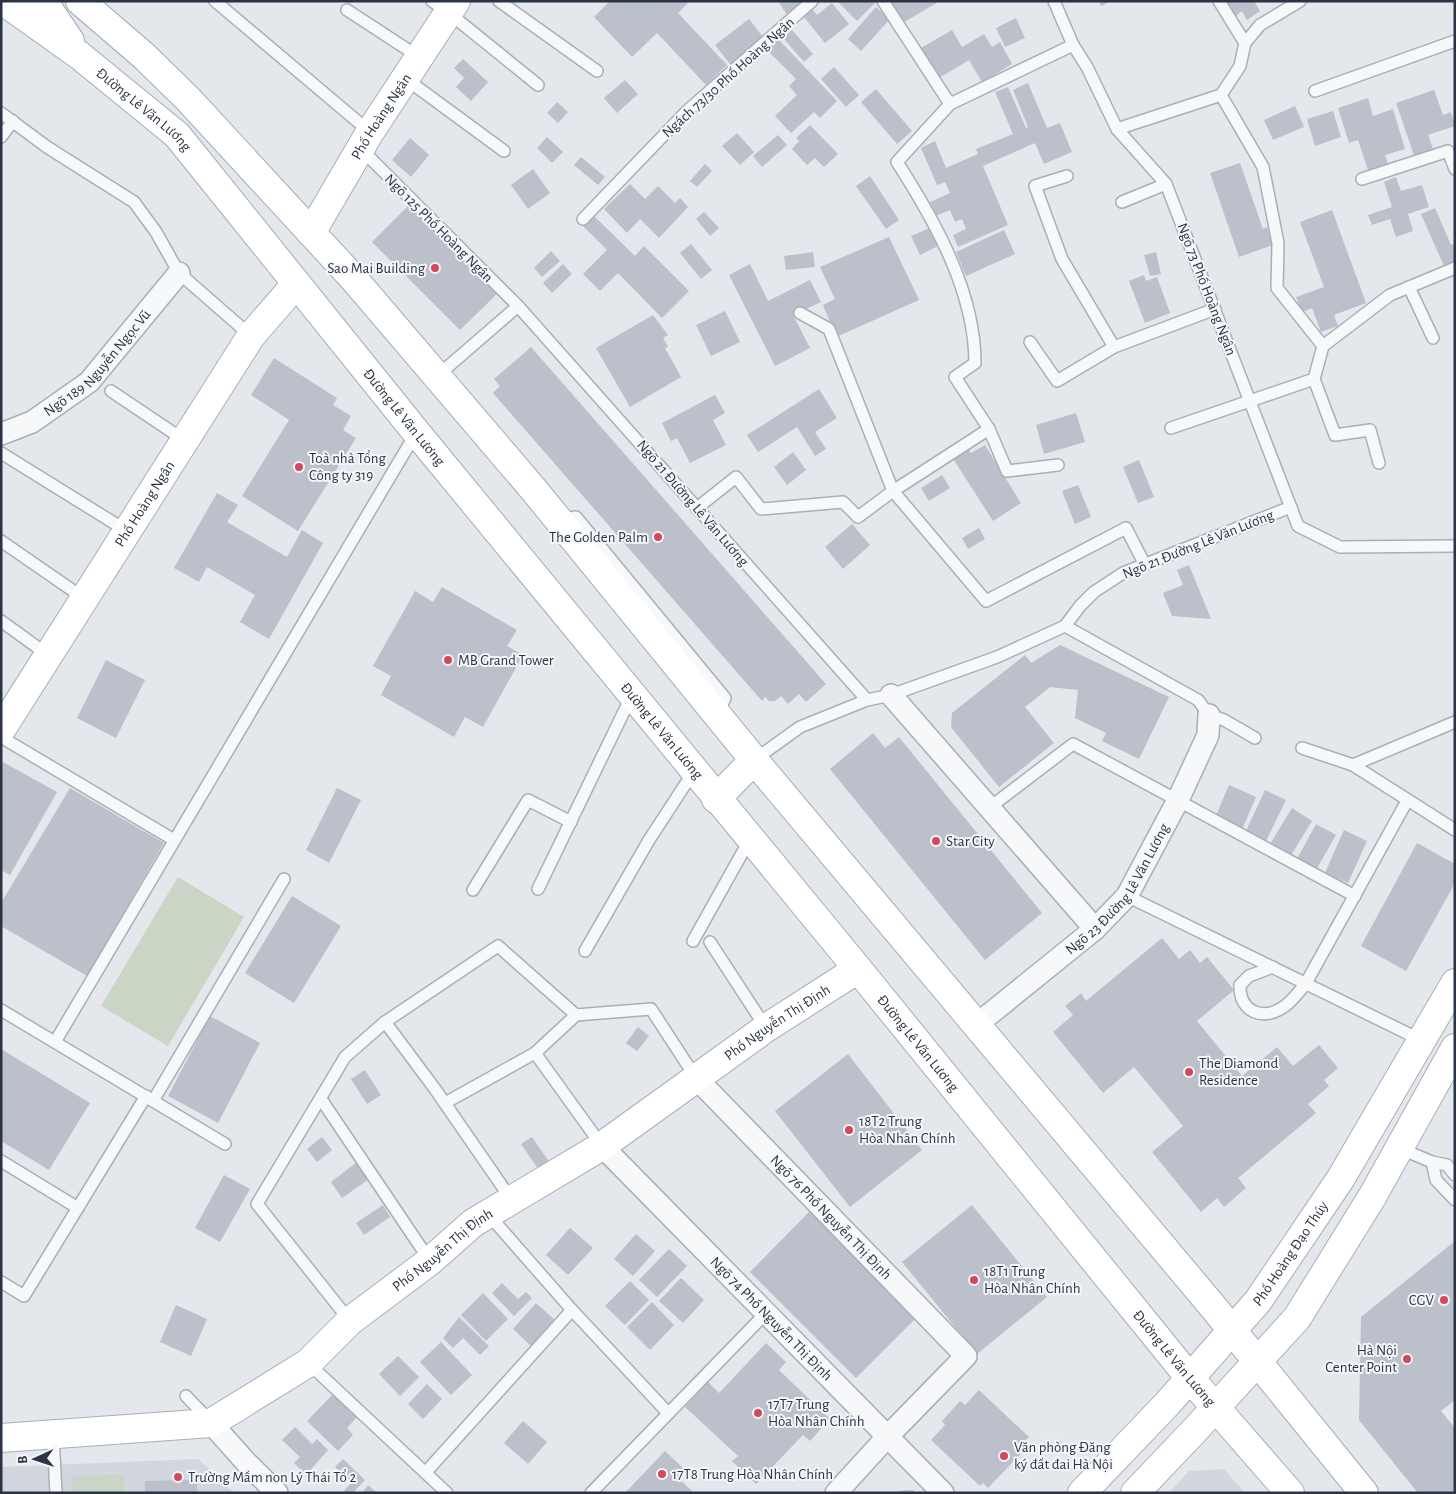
<svg xmlns="http://www.w3.org/2000/svg" width="1456" height="1494" viewBox="0 0 1456 1494" font-family="'Alegreya Sans',sans-serif">
<style>
.built{fill:#d2d6de}
.green{fill:#c9d6c5}
.building{fill:#bbc0ca}
.lines{fill:none;stroke-linecap:round;stroke-linejoin:round}
.lane-casing{stroke:#a9aeb7;stroke-width:14}
.street-casing{stroke:#a9aeb7;stroke-width:24}
.secondary-casing{stroke:#a9aeb7;stroke-width:30}
.primary-casing{stroke:#a3abb8;stroke-width:30}
.lane{stroke:#f7f8fa;stroke-width:11}
.street{stroke:#f7f8fa;stroke-width:21}
.secondary{stroke:#fff;stroke-width:28}
.primary{stroke:#fff;stroke-width:28}
.poi-dot{fill:#d1495b;stroke:#f4f6f9;stroke-width:2}
.labels{text-anchor:middle;stroke-width:4;stroke-linejoin:round;paint-order:stroke}
.street-label{font-size:15px;fill:#2b3445;stroke:#f4f6f9}
.poi-label{font-size:15px;fill:#2b3445;stroke:#f4f6f9;text-anchor:start}
</style>
<rect width="100%" height="100%" fill="#e4e7ec"/>
<g class="built">
<path d="M198,1459l37,34h-234v-26z"/>
<path d="M1224,1469l21,24h-76l20,-22z"/>
</g>
<g class="green">
<path d="M178,877l66,40 -76,129 -67,-40z"/>
<path d="M124,1474l1,19h-52l-1,-16z"/>
</g>
<g class="building">
<path d="M610,1h76l2,2 -10,10 49,52 -21,20 -49,-52 -25,24 -38,-40z"/>
<path d="M778,1h25l2,3 -18,11z"/>
<path d="M837,1h40l-20,20z"/>
<path d="M886,1h54l-41,24z"/>
<path d="M1099,1h12l-10,5z"/>
<path d="M1222,1h32l6,10 -13,9 -5,-9 -9,7z"/>
<path d="M832,3l17,21 -24,19 -22,-27 9,-7 5,6z"/>
<path d="M876,7l14,12 -29,32 -13,-12z"/>
<path d="M1016,18l9,20 -20,9 -9,-19z"/>
<path d="M749,19l15,19 -34,26 -15,-19z"/>
<path d="M792,30l21,24 -9,8 -21,-24z"/>
<path d="M952,30l10,17 22,-13 8,13 8,-5 12,22 -30,18 -13,-22 -30,18 -18,-30z"/>
<path d="M778,39l59,62 -17,17 -6,-6 -23,21 -16,-17 22,-21 -8,-9 7,-7 -29,-29z"/>
<path d="M463,59l25,23 -17,19 -15,-14 8,-9 -10,-10z"/>
<path d="M834,67l25,28 -13,12 -25,-28z"/>
<path d="M625,80l13,14 -21,19 -13,-15z"/>
<path d="M1028,83l19,45 13,-5 12,29 -28,12 -9,-21 -52,23 25,59 -50,22 -5,-12 13,-6 -4,-10 -7,3 -5,-12 -14,6 -6,-14 20,-9 -5,-11 -8,3 -16,-37 14,-7 11,27 32,-14 -2,-5 37,-15 -18,-42 13,-5 18,41 2,-1 -15,-37z"/>
<path d="M876,89l36,42 -15,13 -36,-42z"/>
<path d="M1434,90l9,25 8,-3 4,14 -27,9 5,14 -19,6 -18,-52z"/>
<path d="M1368,98l5,18 20,-7 12,40 -20,6 4,12 -20,6 -11,-33 -9,3 -11,-35z"/>
<path d="M557,102l11,10 -10,11 -11,-10z"/>
<path d="M1295,106l9,21 -31,13 -9,-20z"/>
<path d="M1333,111l8,26 -26,9 -8,-27z"/>
<path d="M810,125l28,29 -14,13 -9,-9 -8,7 -15,-16 7,-8 -3,-3z"/>
<path d="M737,133l17,19 -14,13 -18,-19z"/>
<path d="M778,135l9,10 -25,22 -9,-11z"/>
<path d="M547,137l16,15 -11,11 -15,-15z"/>
<path d="M410,138l19,17 -18,22 -19,-17z"/>
<path d="M581,157l24,20 -7,8 -24,-20z"/>
<path d="M1240,163l23,66 4,-2 6,18 -34,12 -29,-84z"/>
<path d="M705,164l7,7 -15,16 -7,-6z"/>
<path d="M533,169l17,24 -22,16 -17,-24z"/>
<path d="M870,176l29,44 -13,9 -30,-43z"/>
<path d="M1396,177l5,14 21,-6 7,22 -21,7 5,17 -17,6 -6,-18 -18,6 -4,-10 24,-8 -8,-25z"/>
<path d="M630,184l15,15 13,-13 17,17 5,-5 8,9 -29,31 -19,-19 -13,14 -23,-24z"/>
<path d="M409,205l88,89 -37,36 -88,-88z"/>
<path d="M1435,208l16,37 4,-2v18l-11,5 -23,-52z"/>
<path d="M1332,210l34,93 -32,12 4,11 -17,6 -9,-24 -10,4 -6,-15 28,-10 -24,-65z"/>
<path d="M704,212l15,16 -9,8 -14,-17z"/>
<path d="M594,216l41,40 9,-10 45,45 -27,27 -44,-45 -18,18 -17,-17 24,-24 -24,-24z"/>
<path d="M932,227l8,18 -20,10 -9,-19z"/>
<path d="M1004,230l11,24 -49,22 -10,-24z"/>
<path d="M889,237l30,63 -83,37 -13,-32 12,-6 -15,-32z"/>
<path d="M691,244l21,26 -11,9 -21,-26z"/>
<path d="M551,251l9,10 -18,16 -8,-9z"/>
<path d="M813,252l2,15 -29,3 -2,-14z"/>
<path d="M1156,252l5,22 -11,2 -6,-21z"/>
<path d="M563,264l9,10 -20,19 -9,-10z"/>
<path d="M750,264l18,37 42,-21 11,22 -28,13 17,33 -35,18 -46,-91z"/>
<path d="M1144,275l2,6 11,-4 13,36 -25,10 -16,-42z"/>
<path d="M725,311l15,31 -29,14 -15,-31z"/>
<path d="M653,315l15,20 -5,3 5,9 -3,1 16,29 -51,30 -34,-59z"/>
<path d="M531,347l295,337 -20,18 -7,-8 -11,10 -7,-8 -6,5h-6l-4,-4 -3,4 -269,-308 7,-7 -6,-7z"/>
<path d="M274,358l63,40 -4,7 18,11 -8,14 13,8 -58,93 -56,-35 47,-76 -38,-25z"/>
<path d="M819,389l18,29 -22,14 11,17 -11,7 -18,-29 -39,25 -11,-17z"/>
<path d="M715,395l10,18 -12,7 13,25 -36,18 -13,-25 -6,3 -9,-18z"/>
<path d="M1076,413l9,29 -41,12 -8,-29z"/>
<path d="M985,445l36,58 -28,18 -41,-64 15,-10 4,6z"/>
<path d="M793,452l13,18 -19,15 -13,-18z"/>
<path d="M1139,460l15,37 -16,6 -15,-36z"/>
<path d="M942,475l8,13 -21,13 -8,-13z"/>
<path d="M1078,485l13,32 -16,7 -13,-33z"/>
<path d="M217,493l21,12 -11,17 60,35 15,-27 21,13 -54,96 -29,-17 15,-27 -48,-28 -8,15 -25,-14z"/>
<path d="M852,524l18,21 -27,24 -18,-22z"/>
<path d="M979,528l6,11 -17,10 -6,-11z"/>
<path d="M1189,565l22,54 -39,-3 -9,-23 20,-8 -6,-15z"/>
<path d="M442,587l75,43 -10,16 16,9 -40,72 -18,-10 -11,20 -73,-42 10,-19 -18,-10 42,-75 18,11z"/>
<path d="M1060,645l109,52 -30,62 -37,-18 4,-8 -31,-15 3,-28 -28,-3 -25,20 29,36 -55,44 -48,-60 1,-14 73,-58 6,8z"/>
<path d="M106,660l39,20 -29,58 -39,-20z"/>
<path d="M873,733l12,15 14,-11 143,176 -57,47 -155,-191z"/>
<path d="M3,762l54,30 -47,83 -9,-5v-104z"/>
<path d="M1229,785l27,12 -15,35 -27,-12z"/>
<path d="M70,788l94,55 -77,133 -86,-50v-23z"/>
<path d="M337,788l24,12 -32,63 -23,-13z"/>
<path d="M1265,790l21,10 -20,41 -20,-10z"/>
<path d="M1292,808l20,13 -22,36 -20,-13z"/>
<path d="M1316,824l20,11 -20,35 -19,-11z"/>
<path d="M1344,830l23,11 -19,42 -23,-10z"/>
<path d="M1417,843l38,21v19l-49,88 -45,-25z"/>
<path d="M292,896l49,30 -47,77 -49,-30z"/>
<path d="M1162,938l17,21 11,-9 10,13 7,-6 27,33 -37,31 45,55 35,-29 16,19 26,-21 19,23 -14,12 5,6 -21,18 8,9 -78,65 8,10 -22,19 -7,-9 -16,14 -49,-60 31,-26 -49,-59 -31,26 -50,-61 20,-17 -8,-9 16,-13 5,8z"/>
<path d="M210,1016l50,27 -42,80 -50,-27z"/>
<path d="M638,1027l11,9 -12,15 -11,-8z"/>
<path d="M1,1049l89,54 -41,67 -48,-29z"/>
<path d="M848,1054l74,96 -72,57 -75,-96z"/>
<path d="M365,1070l16,25 -14,9 -16,-25z"/>
<path d="M322,1137l10,13 -15,12 -10,-13z"/>
<path d="M532,1137l20,29 -11,7 -20,-29z"/>
<path d="M357,1162l12,17 -27,19 -11,-16z"/>
<path d="M224,1175l26,14 -30,53 -25,-14z"/>
<path d="M383,1205l7,12 -26,18 -8,-12z"/>
<path d="M972,1205l75,92 -70,57 -75,-92z"/>
<path d="M810,1211l106,107 -60,60 -106,-106z"/>
<path d="M570,1228l23,20 -25,27 -22,-20z"/>
<path d="M636,1234l19,17 -22,25 -19,-17z"/>
<path d="M1455,1241v159l-14,11 14,17v65h-37l-59,-73 2,-103z"/>
<path d="M669,1249l18,17 -30,31 -18,-17z"/>
<path d="M681,1278l23,22 -21,23 -24,-22z"/>
<path d="M630,1281l19,19 -24,25 -20,-19z"/>
<path d="M502,1283l16,16 8,-7 6,6 -18,18 -22,-23z"/>
<path d="M483,1293l25,26 -22,22 -25,-26z"/>
<path d="M652,1302l22,23 -24,25 -23,-23z"/>
<path d="M536,1303l20,18 -24,26 -19,-18z"/>
<path d="M176,1305l31,14 -16,37 -31,-14z"/>
<path d="M459,1317l30,29 -9,9 -17,-17 -10,10 -10,-10z"/>
<path d="M441,1342l31,33 -21,20 -31,-33z"/>
<path d="M766,1343l20,19 -7,8 51,49 -20,22 -7,-6 -47,49 -24,-23 6,-5 -53,-49 23,-25 11,11z"/>
<path d="M398,1356l21,21 -19,19 -21,-22z"/>
<path d="M427,1384l15,15 -19,20 -15,-15z"/>
<path d="M979,1390l50,47 -4,4 4,4 -41,43 -5,-5 -3,3 -49,-46 14,-15 -3,-4 18,-20 5,4z"/>
<path d="M333,1394l24,23 -10,11 6,7 -15,16 -31,-30z"/>
<path d="M523,1421l24,21 -19,22 -24,-21z"/>
<path d="M295,1427l17,17 5,-5 11,11 -22,25 -12,-12 6,-6 -18,-17z"/>
<path d="M665,1451l20,19 -7,8 16,15h-69z"/>
<path d="M343,1459l22,21 -12,13h-11l10,-11 -17,-15z"/>
<path d="M197,1480v13h-52v-12z"/>
<path d="M368,1485l9,8h-15z"/>
<path d="M913,1490l3,3h-18v-2z"/>
</g>
<g class="lines">
<defs>
<g id="lane">
<path d="M215,1l155,131"/>
<path d="M432,1l17,12 89,72"/>
<path d="M499,1l98,70"/>
<path d="M883,1l67,103"/>
<path d="M1054,1l19,44 14,22 30,62 49,55 132,342 42,21 115,-1"/>
<path d="M1219,1l26,42"/>
<path d="M347,10l72,47"/>
<path d="M406,79l98,72"/>
<path d="M1315,91l140,-50"/>
<path d="M1221,95l42,72 15,76 -1,45 46,58"/>
<path d="M1,113l46,34 87,55 22,30 23,41 72,63"/>
<path d="M1117,129l104,-34 19,-29 5,-23 15,-18 40,-24"/>
<path d="M1,137l12,-16"/>
<path d="M361,149l157,157 349,394"/>
<path d="M1067,176l-32,10 27,73 52,88"/>
<path d="M1362,179l86,-28 7,18"/>
<path d="M1122,202l44,-18"/>
<path d="M583,219l103,-107 126,-111"/>
<path d="M1409,287l24,51"/>
<path d="M800,313l29,16 64,162 93,110 140,-73 18,35"/>
<path d="M1030,342l27,39 57,-34 101,-38"/>
<path d="M436,377l82,-71"/>
<path d="M1314,379l21,56 35,-5 9,33"/>
<path d="M111,391l73,49"/>
<path d="M1171,428l143,-49 9,-33 67,-51 65,-27"/>
<path d="M1,453l126,78"/>
<path d="M1058,465l-51,6 -18,-42 -34,-52 20,-14c0,-71 -40,-142 -78,-201l53,-58 123,-59"/>
<path d="M697,508l39,-31 25,32 82,-7 15,15 35,-26 96,-62"/>
<path d="M559,520l17,-3 149,181 -7,16"/>
<path d="M1,541l84,58"/>
<path d="M1,621l47,34"/>
<path d="M1065,626l15,-20 14,-14 29,-19 168,-66"/>
<path d="M1,737l173,103"/>
<path d="M1302,748l51,17 102,65"/>
<path d="M754,760l46,-33 67,-27 24,-5 106,-38 68,-31 133,74 11,15 15,5 31,18"/>
<path d="M1353,765l102,-43"/>
<path d="M989,808l84,-64 282,152"/>
<path d="M538,889l94,-194"/>
<path d="M473,890l55,-90 43,22"/>
<path d="M1127,896l294,144"/>
<path d="M693,941l57,-102"/>
<path d="M710,942l56,86"/>
<path d="M585,951l64,-111 45,-69"/>
<path d="M1273,967l-24,9 -9,9c-1,27 23,37 45,21 8,-6 14,-14 21,-23l101,-182"/>
<path d="M1,1010l224,134"/>
<path d="M576,1015l-41,38 67,93"/>
<path d="M576,1015l75,-6 45,69"/>
<path d="M385,1022l50,67 76,110"/>
<path d="M55,1042l361,-609"/>
<path d="M321,1099l109,162"/>
<path d="M153,1101l131,-222"/>
<path d="M445,1103l90,-50"/>
<path d="M1399,1148l33,14 15,3 8,10"/>
<path d="M1,1161l77,47"/>
<path d="M1432,1162l4,18 19,20"/>
<path d="M488,1214l84,96 96,103"/>
<path d="M1,1282l23,14 122,-200"/>
<path d="M350,1321l-93,-117 88,-147 40,-35 113,-76 78,69"/>
<path d="M308,1363l139,130"/>
<path d="M186,1396l24,25"/>
<path d="M53,1435l3,58"/>
<path d="M426,1472l146,-162"/>
<path d="M591,1493l176,-181"/>
</g>
<g id="street">
<path id="s1" d="M1,434l31,-12 57,-40 90,-109"/>
<path d="M891,695l204,234"/>
<path id="s2" d="M975,1026l120,-97 32,-33 50,-94 31,-67 1,-20"/>
<path id="s3" d="M696,1078l270,278 -78,80 -52,57"/>
<path id="s4" d="M602,1146l341,347"/>
<path d="M211,1423l34,38 32,32"/>
</g>
<g id="secondary">
<path id="s5" d="M311,233l59,-101 86,-131"/>
<path id="s6" d="M1,730l250,-394 45,-52"/>
<path id="s7" d="M1,1438l210,-15 97,-60 42,-42 80,-60 43,-38 129,-77 164,-118 92,-59"/>
<path id="s8" d="M1082,1493l85,-89 91,-103 83,-123 114,-195"/>
<path d="M1135,1493l60,-63 102,-112 75,-121 83,-149"/>
</g>
<g id="primary">
<path id="s9" d="M3,1l76,54 98,80 239,297 442,537 331,408 101,116"/>
<path d="M43,1l27,40"/>
<path d="M80,1l64,55 44,43 165,179 181,212 220,270 460,548 150,185"/>
<path d="M716,799l38,-39"/>
</g>
</defs>
<use href="#lane" class="lane-casing"/>
<use href="#street" class="street-casing"/>
<use href="#secondary" class="secondary-casing"/>
<use href="#primary" class="primary-casing"/>
<use href="#lane" class="lane"/>
<use href="#street" class="street"/>
<use href="#secondary" class="secondary"/>
<use href="#primary" class="primary"/>
</g>
<g class="poi-dot">
<circle cx="435" cy="268" r="5"/>
<circle cx="299" cy="467" r="5"/>
<circle cx="658" cy="537" r="5"/>
<circle cx="448" cy="660" r="5"/>
<circle cx="936" cy="841" r="5"/>
<circle cx="1189" cy="1072" r="5"/>
<circle cx="849" cy="1130" r="5"/>
<circle cx="974" cy="1280" r="5"/>
<circle cx="1444" cy="1300" r="5"/>
<circle cx="1407" cy="1359" r="5"/>
<circle cx="758" cy="1413" r="5"/>
<circle cx="1004" cy="1456" r="5"/>
<circle cx="662" cy="1474" r="5"/>
<circle cx="178" cy="1477" r="5"/>
</g>
<g class="labels">
<g class="street-label">
<text transform="translate(728 77) rotate(-42)" y="5">Ngách 73/30 Phố Hoàng Ngân</text>
<text dy="5" stroke="none"><textPath href="#s9" startOffset="178">Đường Lê Văn Lương</textPath></text>
<text dy="5" stroke="none"><textPath href="#s5" startOffset="136">Phố Hoàng Ngân</textPath></text>
<text transform="translate(439 228) rotate(45)" y="5">Ngõ 125 Phố Hoàng Ngân</text>
<text transform="translate(1207 289) rotate(69)" y="5">Ngõ 73 Phố Hoàng Ngân</text>
<text dy="5" stroke="none"><textPath href="#s1" startOffset="122">Ngõ 189 Nguyễn Ngọc Vũ</textPath></text>
<text dy="5" stroke="none"><textPath href="#s9" startOffset="582">Đường Lê Văn Lương</textPath></text>
<text transform="translate(693 503) rotate(49)" y="5">Ngõ 21 Đường Lê Văn Lương</text>
<text dy="5" stroke="none"><textPath href="#s6" startOffset="268">Phố Hoàng Ngân</textPath></text>
<text transform="translate(1198 544) rotate(-22)" y="5">Ngõ 21 Đường Lê Văn Lương</text>
<text dy="5" stroke="none"><textPath href="#s9" startOffset="988">Đường Lê Văn Lương</textPath></text>
<text dy="5" stroke="none"><textPath href="#s2" startOffset="200">Ngõ 23 Đường Lê Văn Lương</textPath></text>
<text dy="5" stroke="none"><textPath href="#s7" startOffset="906">Phố Nguyễn Thị Định</textPath></text>
<text dy="5" stroke="none"><textPath href="#s9" startOffset="1392">Đường Lê Văn Lương</textPath></text>
<text dy="5" stroke="none"><textPath href="#s3" startOffset="194">Ngõ 76 Phố Nguyễn Thị Định</textPath></text>
<text dy="5" stroke="none"><textPath href="#s7" startOffset="501">Phố Nguyễn Thị Định</textPath></text>
<text dy="5" stroke="none"><textPath href="#s8" startOffset="318">Phố Hoàng Đạo Thúy</textPath></text>
<text dy="5" stroke="none"><textPath href="#s4" startOffset="242">Ngõ 74 Phố Nguyễn Thị Định</textPath></text>
<text dy="5" stroke="none"><textPath href="#s9" startOffset="1798">Đường Lê Văn Lương</textPath></text>
</g>
<g class="poi-label">
<text x="425" y="273" text-anchor="end">Sao Mai Building</text>
<text x="309" y="463">Toà nhà Tổng<tspan x="309" dy="17">Công ty 319</tspan></text>
<text x="648" y="542" text-anchor="end">The Golden Palm</text>
<text x="458" y="665">MB Grand Tower</text>
<text x="946" y="846">Star City</text>
<text x="1199" y="1068">The Diamond<tspan x="1199" dy="17">Residence</tspan></text>
<text x="859" y="1126">18T2 Trung<tspan x="859" dy="17">Hòa Nhân Chính</tspan></text>
<text x="984" y="1276">18T1 Trung<tspan x="984" dy="17">Hòa Nhân Chính</tspan></text>
<text x="1434" y="1305" text-anchor="end">CGV</text>
<text x="1397" y="1355" text-anchor="end">Hà Nội<tspan x="1397" dy="17">Center Point</tspan></text>
<text x="768" y="1409">17T7 Trung<tspan x="768" dy="17">Hòa Nhân Chính</tspan></text>
<text x="1014" y="1452">Văn phòng Đăng<tspan x="1014" dy="17">ký đất đai Hà Nội</tspan></text>
<text x="672" y="1479">17T8 Trung Hòa Nhân Chính</text>
<text x="188" y="1482">Trường Mầm non Lý Thái Tổ 2</text>
</g>
</g>
<rect width="1456" height="1494" fill="none" stroke="#2b3445" stroke-width="5"/>
<g transform="translate(35 1459) rotate(267)" stroke="#f4f6f9" stroke-width="4" paint-order="stroke">
<path d="M0-4L9 19L0 12L-9 19Z" fill="#2b3445"/>
<text y="-8" font-size="14" font-weight="bold" text-anchor="middle" fill="#2b3445">B</text>
</g>
</svg>
